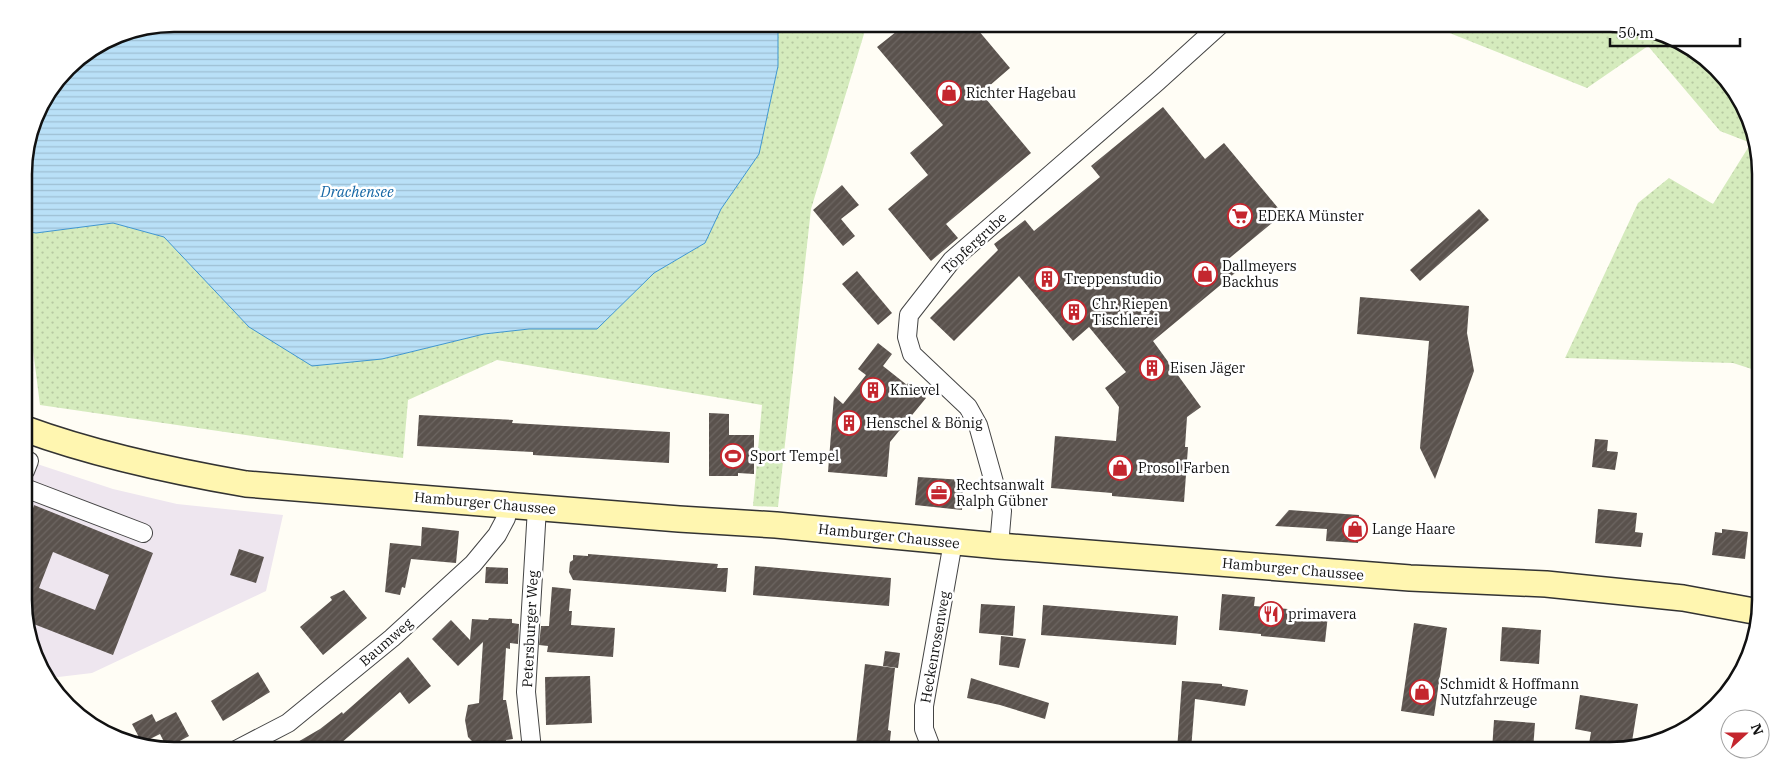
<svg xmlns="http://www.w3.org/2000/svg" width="1785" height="774" viewBox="0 0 1785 774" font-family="'IBM Plex Serif',serif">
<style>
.industrial{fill:#eee6ef}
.grass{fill:url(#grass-dots)}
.water{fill:url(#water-rules);stroke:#3f96cf}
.building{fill:url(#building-hatch);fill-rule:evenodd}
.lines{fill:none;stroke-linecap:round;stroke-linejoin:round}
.street-casing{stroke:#444;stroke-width:20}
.secondary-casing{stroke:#333;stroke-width:28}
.street{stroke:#fff;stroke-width:18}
.secondary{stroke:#fff6b0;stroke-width:25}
.labels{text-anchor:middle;stroke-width:5;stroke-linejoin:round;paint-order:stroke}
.poi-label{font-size:14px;fill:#111;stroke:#fff;text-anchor:start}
.street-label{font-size:14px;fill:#111;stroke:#fff}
.water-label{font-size:15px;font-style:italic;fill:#1768a6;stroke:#fff}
.rim{fill:none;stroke:#111;stroke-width:2.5}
</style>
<defs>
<pattern id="grass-dots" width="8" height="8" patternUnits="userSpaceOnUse" patternTransform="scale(1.25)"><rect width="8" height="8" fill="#d5ebbd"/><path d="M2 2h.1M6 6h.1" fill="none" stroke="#b6c8a1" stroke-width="1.8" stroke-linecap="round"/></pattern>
<pattern id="water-rules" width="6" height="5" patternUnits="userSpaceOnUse" patternTransform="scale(1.25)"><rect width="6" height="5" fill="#b9e0f7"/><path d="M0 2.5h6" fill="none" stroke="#9ebfd3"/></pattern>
<pattern id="building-hatch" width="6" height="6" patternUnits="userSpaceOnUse" patternTransform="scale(1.25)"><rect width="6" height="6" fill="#5a524d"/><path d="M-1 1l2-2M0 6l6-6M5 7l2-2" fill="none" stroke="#6d6662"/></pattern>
</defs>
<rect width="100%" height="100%" fill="#fffdf5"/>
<path class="industrial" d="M25,460l88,29 64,15 106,11 -17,76 -174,82 -42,5 -25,-58z"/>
<g class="grass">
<path d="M778,24h89l-56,185 -33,298 -25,-1 9,-101 -265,-45 -89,40 -5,58 -363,-53 -16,-126v-48l12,2 77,-10 51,14 85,90 133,32 102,-25 45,-5h68l57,-56 51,-30 16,-34 38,-55 19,-88z"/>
<path d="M1427,24h184l57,11 62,47 30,73 1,217 -28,-9 -168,-5 73,-155 31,-25 44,26 38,-61 -31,-12 -72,-85 -61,42z"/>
</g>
<path class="water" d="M174,24h604v42l-19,88 -38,55 -16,34 -51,30 -57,56h-68l-45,5 -102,25 -70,7 -63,-39 -85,-90 -51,-14 -77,10 -12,-2v-67l15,-57 36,-46 42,-26z"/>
<g class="building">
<path d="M906,24h67l37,44 -29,25 50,60 -85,71 12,14 -27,23 -43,-52 40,-34 -18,-22 33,-28 -66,-78z"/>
<path d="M1163,107l42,52 19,-16 59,71 -57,47 9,12 -82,68 48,66 -14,10 -2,30h3l-4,55 -72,-6v-3l-61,-5 4,-52 61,5 3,-34 -14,-19 21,-16 -37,-45 -16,14 -54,-65 -65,65 -24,-23 68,-68 -4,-6 31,-24 9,11 66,-54 -9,-11z"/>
<path d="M842,185l17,20 -18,14 14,17 -12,10 -30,-36z"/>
<path d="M1479,209l10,11 -69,61 -10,-11z"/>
<path d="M857,271l35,42 -14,12 -36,-41z"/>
<path d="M1360,297l109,9 -2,27 7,38 -39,108 -15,-31 9,-107 -72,-7z"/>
<path d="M878,343l14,11 -9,12 24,19 1,-2 18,15 -36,44 -3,35 -59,-5 6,-76 9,8 23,-29 -8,-6z"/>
<path d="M709,413l20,1v21h25v39l-16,-1v3h-29z"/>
<path d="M419,415l94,5 -1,3 158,9 -1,31 -136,-8v-3l-116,-6z"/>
<path d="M1595,439l13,1 -1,11 11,1 -3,18 -23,-3z"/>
<path d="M918,477l45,3 -1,30 -47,-5z"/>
<path d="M34,505l119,48 -40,102 -87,-34 -1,-88zM53,552l56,23 -14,35 -56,-22z"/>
<path d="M1598,509l39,4 -2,19 8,1 -2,14 -46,-4z"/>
<path d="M1289,510l70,5 -1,28 -32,-2 1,-12 -52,-3z"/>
<path d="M422,527l37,4 -3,32 -45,-4 -6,29 -3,-1 -2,8 -15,-3 5,-49 31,3z"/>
<path d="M1722,529l26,3 -3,27 -33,-4 3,-23 7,1z"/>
<path d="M239,549l25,8 -8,26 -26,-8z"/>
<path d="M588,554l130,10 -1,4h11l-2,24 -153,-12 -4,-8 1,-10 3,-2v-5l15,1z"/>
<path d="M755,566l136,12 -2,28 -136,-11z"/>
<path d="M486,567l22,1v16l-23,-1z"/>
<path d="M552,587l19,2 -2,22h3l-1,14 44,3 -2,29 -66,-5 1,-6 -9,-1 2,-19h8z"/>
<path d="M344,590l23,28 -44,37 -23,-28 32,-27 -2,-3z"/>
<path d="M1222,594l33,3 -1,9 34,3v3l40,3 -3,27 -64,-6v-2l-42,-4z"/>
<path d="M981,604l34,2 -2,30 -34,-3z"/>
<path d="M1043,605l135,11 -2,29 -135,-10z"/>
<path d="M489,618l23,1v4l7,1 -1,20 -8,-1v6l-4,-1 -3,52h3l7,39 -7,1 1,10h-32l-2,-8 -5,-5 -3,-17 3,-15 11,-2 4,-61 -25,24 -26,-27 19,-19 19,20 2,-21 16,1z"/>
<path d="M1414,623l33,5 -13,88 -33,-5z"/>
<path d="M1502,627l39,3 -2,34 -39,-3z"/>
<path d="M1001,636l25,3 -7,29 -20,-3z"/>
<path d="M885,651l15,2 -2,15 -15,-2z"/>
<path d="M408,657l23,29 -22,18 -9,-12 -67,58h-49l36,-21 22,-17 1,2z"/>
<path d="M865,664l30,4 -7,62 3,1 -2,19 -33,-5z"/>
<path d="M258,672l12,20 -47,29 -12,-20z"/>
<path d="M590,676l2,47 -46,2 -1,-48z"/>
<path d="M971,678l78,25 -4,16 -45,-14 -33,-7z"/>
<path d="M1182,681l40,3v2l26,4 -3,16 -50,-7 -4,51h-14z"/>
<path d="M1580,695l58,9 -7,44 -11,2h-32l3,-18 -16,-3z"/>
<path d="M176,712l13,24 -22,12 -7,-14 -18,9 -10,-19 20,-10 4,8z"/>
<path d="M1494,720l41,3 -2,27h-41z"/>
</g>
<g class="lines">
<defs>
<g id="street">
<path d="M25,471l4,-10"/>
<path d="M25,488l118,45"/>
<path d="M999,546l3,-35 -24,-86 -10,-18 -56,-53 -5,-17 2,-22 43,-55 205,-178 64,-58"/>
<path d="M236,750l52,-27 104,-85 81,-74 24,-29 9,-17 2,-13"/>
<path d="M532,750l-6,-58 11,-184"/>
<path d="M932,750l-8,-21v-23l29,-164"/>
</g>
<path id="secondary" d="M25,429c71,26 146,42 221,55l433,35 97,6 223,21 411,32 136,6 137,14 76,14"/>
</defs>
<use href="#street" class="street-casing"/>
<use href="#secondary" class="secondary-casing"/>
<use href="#street" class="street"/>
<use href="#secondary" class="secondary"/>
</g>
<defs>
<symbol id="shop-ring" viewBox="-11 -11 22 22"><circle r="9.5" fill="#fff" stroke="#c4262e" stroke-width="1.5"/><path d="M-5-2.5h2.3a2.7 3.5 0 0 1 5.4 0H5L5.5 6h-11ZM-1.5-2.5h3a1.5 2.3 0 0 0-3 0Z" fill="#c4262e"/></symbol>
<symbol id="supermarket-ring" viewBox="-11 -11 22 22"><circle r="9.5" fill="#fff" stroke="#c4262e" stroke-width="1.5"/><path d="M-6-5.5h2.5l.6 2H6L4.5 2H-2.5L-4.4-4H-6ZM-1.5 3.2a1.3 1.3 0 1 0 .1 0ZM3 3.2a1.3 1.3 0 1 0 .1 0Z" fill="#c4262e"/></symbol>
<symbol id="building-ring" viewBox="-11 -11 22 22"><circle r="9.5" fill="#fff" stroke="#c4262e" stroke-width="1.5"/><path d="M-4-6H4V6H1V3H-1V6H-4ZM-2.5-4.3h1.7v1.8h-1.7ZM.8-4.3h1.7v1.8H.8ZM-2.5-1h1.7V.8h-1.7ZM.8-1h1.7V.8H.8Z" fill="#c4262e"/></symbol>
<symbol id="stadium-ring" viewBox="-11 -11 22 22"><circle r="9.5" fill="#fff" stroke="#c4262e" stroke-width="1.5"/><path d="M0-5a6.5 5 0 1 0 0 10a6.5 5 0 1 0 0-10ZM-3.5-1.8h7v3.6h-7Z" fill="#c4262e"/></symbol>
<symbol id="office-ring" viewBox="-11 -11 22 22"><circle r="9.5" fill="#fff" stroke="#c4262e" stroke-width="1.5"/><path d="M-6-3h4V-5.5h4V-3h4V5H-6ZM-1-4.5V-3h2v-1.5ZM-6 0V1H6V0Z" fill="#c4262e"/></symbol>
<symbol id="restaurant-ring" viewBox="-11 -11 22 22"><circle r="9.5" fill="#fff" stroke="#c4262e" stroke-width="1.5"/><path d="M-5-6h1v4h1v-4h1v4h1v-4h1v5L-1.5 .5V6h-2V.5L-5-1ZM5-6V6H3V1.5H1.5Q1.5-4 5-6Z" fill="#c4262e"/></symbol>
</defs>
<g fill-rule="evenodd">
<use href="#shop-ring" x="935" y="79" width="28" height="28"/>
<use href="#supermarket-ring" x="1226" y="202" width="28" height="28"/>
<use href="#shop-ring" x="1191" y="260" width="28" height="28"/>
<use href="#building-ring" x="1033" y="265" width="28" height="28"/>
<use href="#building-ring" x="1060" y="298" width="28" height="28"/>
<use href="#building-ring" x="1138" y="354" width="28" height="28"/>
<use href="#building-ring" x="859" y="376" width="28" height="28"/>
<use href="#building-ring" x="835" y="409" width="28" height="28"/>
<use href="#stadium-ring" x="719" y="442" width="28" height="28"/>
<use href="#shop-ring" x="1106" y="454" width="28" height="28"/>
<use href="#office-ring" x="925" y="479" width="28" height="28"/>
<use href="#shop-ring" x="1341" y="515" width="28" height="28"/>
<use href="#restaurant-ring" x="1257" y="600" width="28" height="28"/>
<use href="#shop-ring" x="1408" y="678" width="28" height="28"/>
</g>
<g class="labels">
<g class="poi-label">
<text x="966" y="98">Richter Hagebau</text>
<text x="1258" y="221">EDEKA Münster</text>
<text x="1222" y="271">Dallmeyers<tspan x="1222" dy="16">Backhus</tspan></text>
<text x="1064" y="284">Treppenstudio</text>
<text x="1092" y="309">Chr. Riepen<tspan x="1092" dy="16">Tischlerei</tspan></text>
<text x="1170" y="373">Eisen Jäger</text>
<text x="890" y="395">Knievel</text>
<text x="866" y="428">Henschel &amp; Bönig</text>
<text x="750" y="461">Sport Tempel</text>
<text x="1138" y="473">Prosol Farben</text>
<text x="956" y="490">Rechtsanwalt<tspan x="956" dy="16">Ralph Gübner</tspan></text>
<text x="1372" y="534">Lange Haare</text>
<text x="1288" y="619">primavera</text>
<text x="1440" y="689">Schmidt &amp; Hoffmann<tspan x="1440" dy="16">Nutzfahrzeuge</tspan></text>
</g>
<g class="street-label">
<text transform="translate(974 243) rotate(-43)" y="5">Töpfergrube</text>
<text transform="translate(485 503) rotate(5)" y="5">Hamburger Chaussee</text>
<text transform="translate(889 536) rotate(6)" y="5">Hamburger Chaussee</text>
<text transform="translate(1293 569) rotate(5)" y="5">Hamburger Chaussee</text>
<text transform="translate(530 629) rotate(-87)" y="5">Petersburger Weg</text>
<text transform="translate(386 642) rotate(-41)" y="5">Baumweg</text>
<text transform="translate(935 647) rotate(-80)" y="5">Heckenrosenweg</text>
</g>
<g class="water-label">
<text x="357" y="197">Drachensee</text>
</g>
</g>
<path d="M0 0H1785V774H0ZM174 32H1610A142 142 0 0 1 1752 174V600A142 142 0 0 1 1610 742H174A142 142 0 0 1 32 600V174A142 142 0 0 1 174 32Z" fill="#fff" fill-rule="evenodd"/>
<path class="rim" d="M174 32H1610A142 142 0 0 1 1752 174V600A142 142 0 0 1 1610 742H174A142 142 0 0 1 32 600V174A142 142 0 0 1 174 32Z"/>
<g transform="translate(1745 734) rotate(69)"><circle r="24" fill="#ffffff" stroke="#a0a0a0"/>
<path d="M0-4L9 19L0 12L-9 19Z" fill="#c4262e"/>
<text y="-8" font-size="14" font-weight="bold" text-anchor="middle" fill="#111111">N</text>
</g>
<path d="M1610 38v8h130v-8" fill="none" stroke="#111111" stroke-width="2.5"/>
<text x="1618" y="38" font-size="15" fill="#111111" stroke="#ffffff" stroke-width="4" paint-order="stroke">50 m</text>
</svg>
